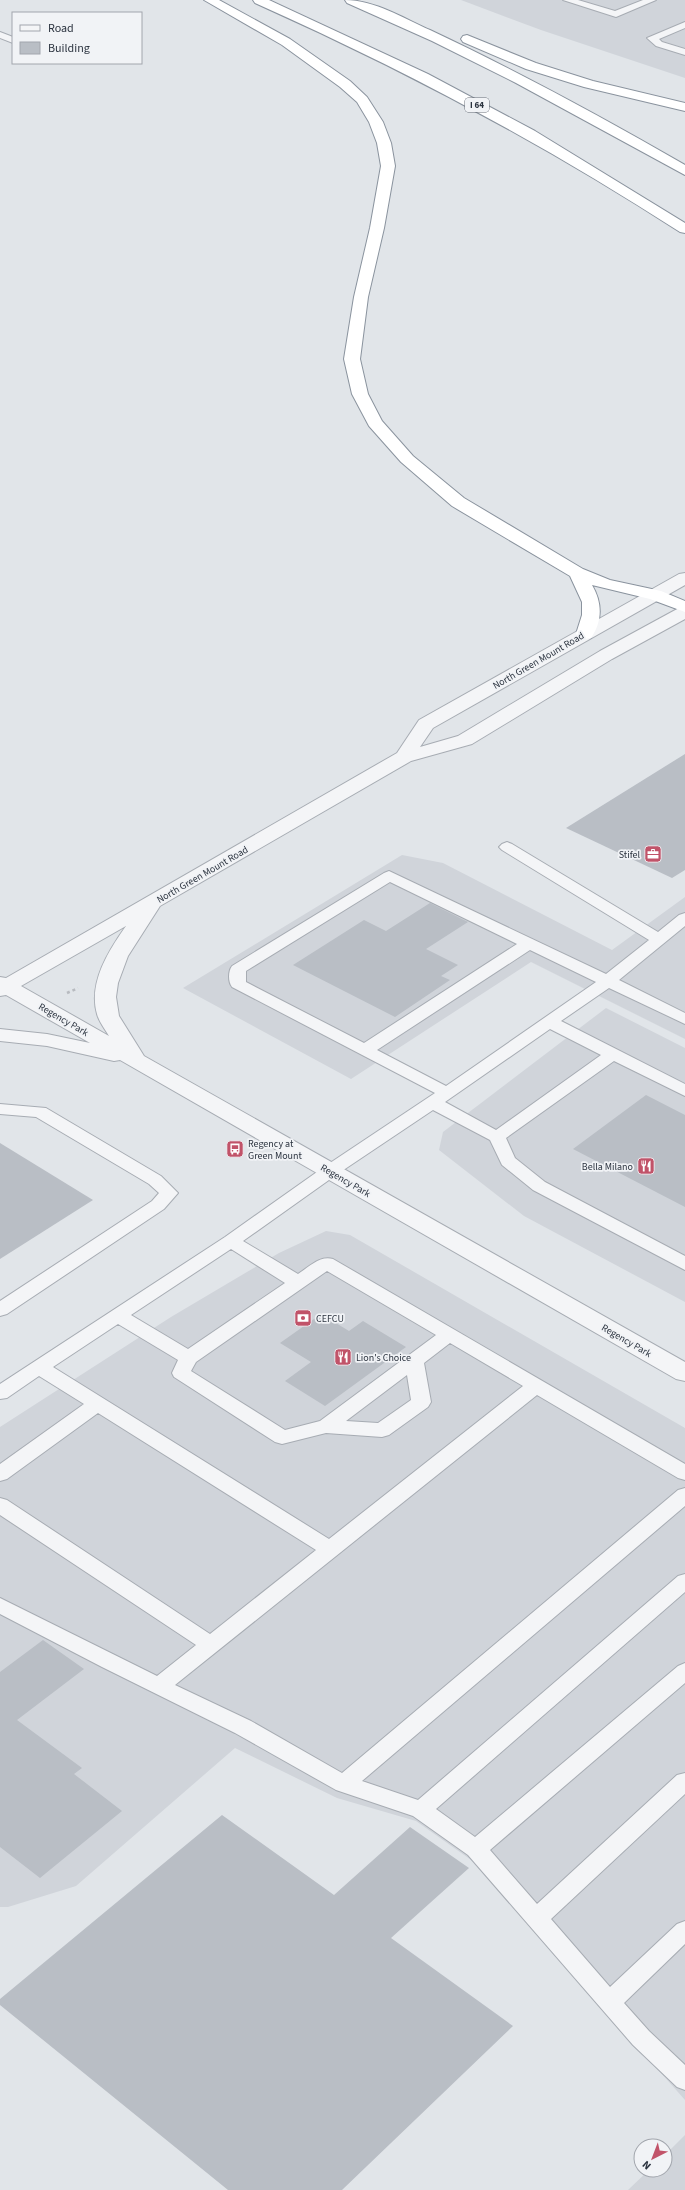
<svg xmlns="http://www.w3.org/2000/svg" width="685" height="2190" viewBox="0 0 685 2190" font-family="'Source Sans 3',sans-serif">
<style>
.built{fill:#d0d4da}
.building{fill:#b9bec5}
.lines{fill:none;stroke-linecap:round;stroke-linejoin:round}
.service-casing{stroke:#a7acb3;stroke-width:2}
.tertiary-casing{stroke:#a7acb3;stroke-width:2}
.motorway-casing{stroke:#8a939e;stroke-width:2}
.path{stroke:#b8bbc0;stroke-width:2.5;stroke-dasharray:3 3;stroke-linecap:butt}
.service{fill:#f4f5f7;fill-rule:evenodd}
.tertiary{fill:#f4f5f7;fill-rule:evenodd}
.motorway{fill:#fff;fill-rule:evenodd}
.labels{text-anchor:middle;stroke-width:3.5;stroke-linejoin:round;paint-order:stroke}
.shield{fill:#f1f3f6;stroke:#666d76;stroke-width:1}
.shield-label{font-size:9px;font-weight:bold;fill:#2b333f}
.street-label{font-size:10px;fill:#2b333f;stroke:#f1f3f6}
.poi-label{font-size:10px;fill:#2b333f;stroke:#f1f3f6;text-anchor:start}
</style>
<rect width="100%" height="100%" fill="#e1e5e9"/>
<g class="built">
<path d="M461,0h224v78l-144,-48z"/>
<path d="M402,855l41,8 169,87 73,-53v142l-154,-77 -180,117 -168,-91z"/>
<path d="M606,1008l79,40v254l-161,-86 -85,-66 4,-18z"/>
<path d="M326,1231l24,4 335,193v672l-211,-238 -58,-41 -79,-23 -102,-50 -159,138 -68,21h-8v-480l171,-110 108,-64z"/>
<path d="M685,2135v55h-57l21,-20h16v-15z"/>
</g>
<g class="building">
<path d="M685,754v116l-13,8 -106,-50z"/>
<path d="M430,903l38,19 -42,27 32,16 -17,11 9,4 -55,37 -102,-52 71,-45 22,11z"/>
<path d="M646,1095l39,20v92l-112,-58z"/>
<path d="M0,1143l93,57 -93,59z"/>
<path d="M321,1314l28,17 14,-10 43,26 -81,59 -40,-25 26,-19 -31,-19z"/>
<path d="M43,1640l41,29 -67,51 65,48 -8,6 48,37 -82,67 -40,-31v-175z"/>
<path d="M222,1815l112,80 76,-68 59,41 -78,70 122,88 -171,164h-114l-228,-185v-6z"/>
</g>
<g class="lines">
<defs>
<g id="service">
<path d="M563,0h15l37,11 28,-11h13l-40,17z"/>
<path d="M685,22v6l-26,11 3,3 23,7v6l-29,-9 -9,-8z"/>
<path d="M0,32l13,5v6l-13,-5z"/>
<path d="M507,842l5,2 146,88 21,-17 6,-2v13l-66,54 66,33v11l-76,-36 -48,33 124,63v12l-71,-35 -108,77 9,20 30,24 140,74v14l-152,-80 -31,-25 -12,-25 -57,-30 -97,65 -93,66 55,33c11,-7 22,-19 35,-15l352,205v16l-7,-2 -141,-83 -362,290 76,36 91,52 336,-283 7,-2v18l-323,275 56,19 260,-224 7,-2v18l-249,217 39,28 203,-171 7,-3v20l-195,167 47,54 140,-129 8,-2v21l-134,125 59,68 67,-63 8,-3v23l-61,59 25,28 36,34v25l-8,-3 -44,-42 -165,-190 -55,-39 -77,-26 -101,-57 -133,-66 -102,-53v-16l157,78 39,-31 -196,-130v-17l7,2 203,134 106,-84 -218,-137 -91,66 -7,2v-17l84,-60 -45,-28 -32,22 -7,1v-15l225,-147 99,-70 111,-74 -203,-106c-4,-5 -4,-16 0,-21l152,-93 5,-2 217,103 43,-34 -147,-90 -3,-3 3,-3zM390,882l127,62 -153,99 -118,-61v-11zM530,950l66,32 -150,104 -69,-36zM550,1029l51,26 -105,75 -51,-28zM231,1249l54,34 -97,66 -57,-34zM327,1271l109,64 -116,86 -35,9 -94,-59 5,-9zM118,1324l60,36 -6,13 2,4 101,65 7,2 44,-11 56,4 7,-2 39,-28 3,-5 -7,-39 26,-20 73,43 -194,153 -276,-172zM407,1375l4,25 -33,23 -32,-2z"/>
<path d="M0,1104l46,4 115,68 17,17 -14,16 -157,105 -7,2v-15l152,-100 7,-8 -10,-9 -113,-67 -36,-3z"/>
</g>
<path id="tertiary" d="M685,573v12l-252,143 -13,19 38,-11 142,-85 79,-43 6,-1v12l-73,40 -140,85 -61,17 -251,145 -32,50 -10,27 -2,14 3,19 25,40 541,306v19l-9,-2 -556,-319 -6,1 -67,-15 -47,-5v-12l47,5 43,9 -84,-48 -6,1v-19l6,1 391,-225 22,-33 260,-146zM126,926c-17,24 -38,57 -29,88 2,8 8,15 12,22l-88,-50z"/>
<g id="motorway">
<path d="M204,0h15l71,39 60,42 17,16 16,25 8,21 4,23 -11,62 -16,69 -8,62 8,35 14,27 31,35 51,42 119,71 27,11 51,11 24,10v11l-35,-13 -58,-14c10,17 11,36 -1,53l-6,1 -6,-1 -3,-4 6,-19v-13l-12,-26 -118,-70 -51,-44 -32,-36 -17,-32 -8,-35 10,-62 16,-69 11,-62 -4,-23 -8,-21 -12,-20 -17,-15 -58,-42z"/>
<path d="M253,0h16l159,74 107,57 150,92v10l-5,-1c-136,-88 -277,-163 -425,-229z"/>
<path d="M345,0c29,0 58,18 85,30 87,41 172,87 255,135v10l-169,-92 -84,-42 -85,-38z"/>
<path d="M467,35l69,28 57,18 92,22v8l-101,-24 -58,-18 -63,-27 -2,-3 2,-3z"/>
</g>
</defs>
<use href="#service" class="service-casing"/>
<use href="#tertiary" class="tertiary-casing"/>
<use href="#motorway" class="motorway-casing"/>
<path class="path" d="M67,993l11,-5"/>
<use href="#service" class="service"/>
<use href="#tertiary" class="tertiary"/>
<use href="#motorway" class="motorway"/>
</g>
<defs>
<symbol id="office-square" viewBox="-11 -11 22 22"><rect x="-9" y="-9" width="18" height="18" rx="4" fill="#c15369" stroke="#f1f3f6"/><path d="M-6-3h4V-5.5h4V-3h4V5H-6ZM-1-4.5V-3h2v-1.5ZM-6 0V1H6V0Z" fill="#fff"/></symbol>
<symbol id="bus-square" viewBox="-11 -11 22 22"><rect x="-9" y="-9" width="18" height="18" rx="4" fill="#c15369" stroke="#f1f3f6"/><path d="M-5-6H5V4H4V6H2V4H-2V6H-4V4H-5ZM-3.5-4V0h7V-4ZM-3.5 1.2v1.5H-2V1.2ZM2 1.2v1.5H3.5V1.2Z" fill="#fff"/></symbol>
<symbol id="restaurant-square" viewBox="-11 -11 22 22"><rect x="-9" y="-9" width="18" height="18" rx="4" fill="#c15369" stroke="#f1f3f6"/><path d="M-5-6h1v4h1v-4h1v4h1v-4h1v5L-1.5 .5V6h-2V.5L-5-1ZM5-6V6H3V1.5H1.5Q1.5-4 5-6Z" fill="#fff"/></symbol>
<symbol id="bank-square" viewBox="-11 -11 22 22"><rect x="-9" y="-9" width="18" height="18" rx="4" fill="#c15369" stroke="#f1f3f6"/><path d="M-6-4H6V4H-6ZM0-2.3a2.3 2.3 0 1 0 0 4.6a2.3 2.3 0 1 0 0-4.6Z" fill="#fff"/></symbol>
</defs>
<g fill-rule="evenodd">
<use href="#office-square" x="643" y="844" width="20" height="20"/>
<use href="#bus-square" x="225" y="1139" width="20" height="20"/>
<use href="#restaurant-square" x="636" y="1156" width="20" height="20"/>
<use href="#bank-square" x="293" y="1308" width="20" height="20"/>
<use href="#restaurant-square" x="333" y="1347" width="20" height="20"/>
</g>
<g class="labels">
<rect class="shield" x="465" y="98" width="24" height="14" rx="3"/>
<g class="shield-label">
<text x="477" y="108">I 64</text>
</g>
<g class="street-label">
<text transform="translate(538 660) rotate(-30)" y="4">North Green Mount Road</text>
<text transform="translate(202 874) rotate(-30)" y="4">North Green Mount Road</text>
<text transform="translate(64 1019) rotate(30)" y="4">Regency Park</text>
<text transform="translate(346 1180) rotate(30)" y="4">Regency Park</text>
<text transform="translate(627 1340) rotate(30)" y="4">Regency Park</text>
</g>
<g class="poi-label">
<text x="640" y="858" text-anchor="end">Stifel</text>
<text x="248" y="1147">Regency at<tspan x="248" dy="12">Green Mount</tspan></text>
<text x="633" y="1170" text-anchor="end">Bella Milano</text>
<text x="316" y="1322">CEFCU</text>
<text x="356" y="1361">Lion's Choice</text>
</g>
</g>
<rect x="12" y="12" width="130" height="52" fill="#f1f3f6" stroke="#a2a6ad"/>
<rect x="20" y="25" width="20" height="6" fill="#f4f5f7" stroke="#a2a6ad"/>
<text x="48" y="32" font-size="12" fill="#2b333f">Road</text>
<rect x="20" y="42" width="20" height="12" fill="#b9bec5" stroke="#a2a6ad"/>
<text x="48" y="52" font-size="12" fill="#2b333f">Building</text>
<g transform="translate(653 2158) rotate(222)"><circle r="19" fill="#f1f3f6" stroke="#a2a6ad"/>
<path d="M0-3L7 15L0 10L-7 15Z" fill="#c15369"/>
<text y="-6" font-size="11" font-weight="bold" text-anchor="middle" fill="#2b333f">N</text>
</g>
</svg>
